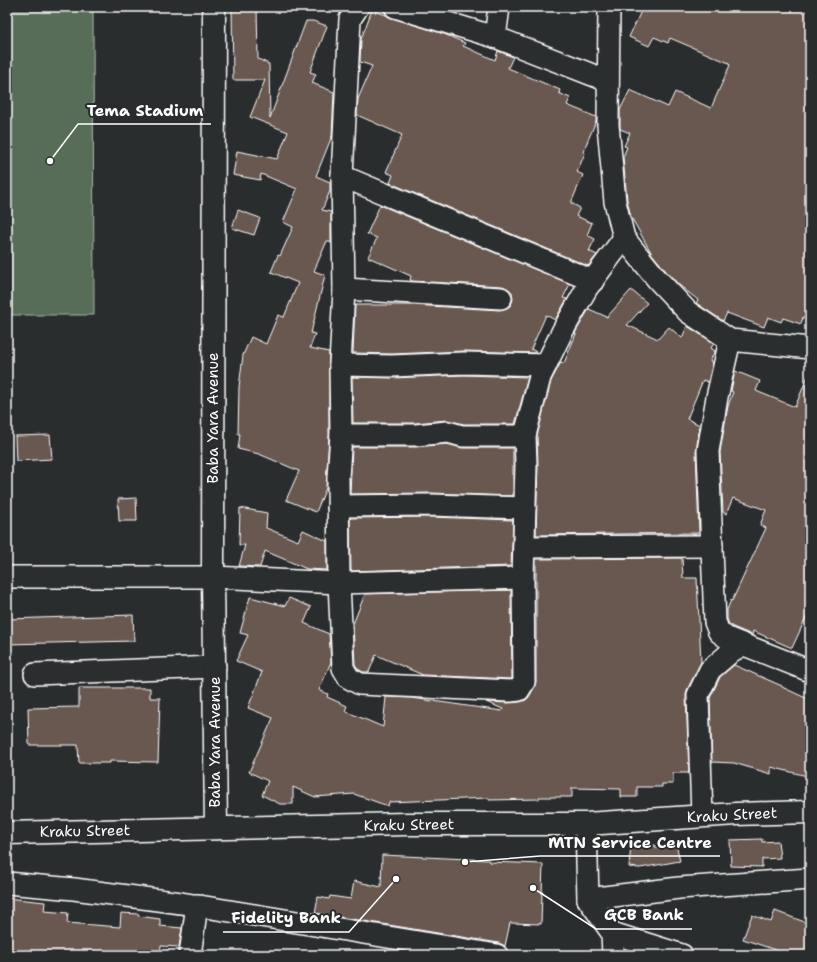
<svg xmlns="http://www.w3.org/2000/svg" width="817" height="962" viewBox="0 0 817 962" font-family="'Shantell Sans',sans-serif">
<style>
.garden{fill:#586d59;stroke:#acb6ac}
.building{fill:#695950;stroke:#fff}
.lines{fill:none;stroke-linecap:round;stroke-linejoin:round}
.minor-casing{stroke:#fff;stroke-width:24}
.major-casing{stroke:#fff;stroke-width:25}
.minor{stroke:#2a2d2e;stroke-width:21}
.major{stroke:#2a2d2e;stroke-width:22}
.labels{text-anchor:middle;stroke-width:4;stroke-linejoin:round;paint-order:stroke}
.street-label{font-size:15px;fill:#fff;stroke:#2a2d2e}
.leader{fill:none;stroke:#fff;stroke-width:1.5}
.callout-dot{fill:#fff;stroke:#2a2d2e;stroke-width:1.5}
.callout-label{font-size:16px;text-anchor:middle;font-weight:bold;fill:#fff;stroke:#2a2d2e;stroke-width:4;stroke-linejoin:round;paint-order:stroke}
</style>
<rect width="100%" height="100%" fill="#2a2d2e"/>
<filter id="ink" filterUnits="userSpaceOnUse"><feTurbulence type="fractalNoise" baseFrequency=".025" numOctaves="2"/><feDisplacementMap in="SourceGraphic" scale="8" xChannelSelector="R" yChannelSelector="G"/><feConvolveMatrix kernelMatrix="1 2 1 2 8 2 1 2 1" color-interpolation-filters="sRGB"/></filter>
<g filter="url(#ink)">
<path class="garden" d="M7,7h86l1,308h-87z"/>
<g class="building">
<path d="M232,7h25l1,52 11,5 1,54 36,-97h7l14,5 -17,46 6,2 -4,9 22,9 -2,44 -16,40 14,6v9l-8,19 9,2v31l-4,-2 -13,30 11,4 -14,58 4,1 -5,14 19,4v83l-3,53 -10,24 -30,-12 13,-29 -40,-17 -21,-5 2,-15h-2l1,-47 4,-32 8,-18 15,7 12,-29 6,2 14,-34 -27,-11 7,-17 2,1 13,-29 -10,-5 14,-33 -36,-15 -1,6 -27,-5 4,-24 40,8 11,-27 -38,-15 15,-37h-32z"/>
<path d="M643,7h167v312l-7,-2 -2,7 -18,-6 -2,4 -13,-5 -4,10 -37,-14 -4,8 -27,-18 2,-3 -19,-15 -13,-14 -14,-17 -21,-37 -4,-17 -4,-43 4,-10 -3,-1 6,-13 -10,-4v-19l10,-20 38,17 7,-15 36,16 19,-43 -1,-1v-1l-59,-25 -2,5 -14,-6 -5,9 -20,-9z"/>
<path d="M372,10l14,5 6,3 52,16 21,9 -2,3 32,14 3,-9 15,6 -5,11 52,22 -1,3 11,5 -3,7 29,12v4l-13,31 2,1 -8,19 6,3 -12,28 9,5 -4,8 16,7 -5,12 8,4 -6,12 8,4 -9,11 -198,-83 3,-8 -7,-3 16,-37 -45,-20 1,-16 14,-33 -12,-4 1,-23z"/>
<path d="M380,205l190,79 -7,14 4,1 -12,21 -9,-5 -15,34 7,4 -74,-2 -72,3 -39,-1 2,-48h56l89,5 7,-2 4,-3 2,-6 -1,-7 -5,-4 -5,-2 -90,-5 -2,-1 1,-4 -43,-19 9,-19 -10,-4z"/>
<path d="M238,210l22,8 -6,17 -22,-7z"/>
<path d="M631,290l16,13 -20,22 31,14 11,-12 13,11 5,-12 27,17 -3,5 4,3 -5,10 3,1 -5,20 -5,-2 -16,39 13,6 -4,26 3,82 -163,2 2,-70 -1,-29 14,-55 10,-19 3,1 12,-29 -1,-1 14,-24 18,8z"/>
<path d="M735,371l25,10 -4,10 39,16 15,-36v238l-18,39 -39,-17 -1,4 -19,-8 -4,-3 -2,-5v-9l4,-10 1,1 34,-73 -6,-3 6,-15 -33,-12 -7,16 -3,-2 -3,-60 8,-46 5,-14 -2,-1z"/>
<path d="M464,375l64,2 -13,47h-51l-17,-4 -32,3h-62l-1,-46 40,1z"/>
<path d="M50,435l2,24 -36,2 -1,-25z"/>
<path d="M447,444l15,4h51v48l-82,-3 -81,1 2,-47h64z"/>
<path d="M136,498l1,23h-18l-1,-22z"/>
<path d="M240,508l27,5 -1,15 32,13 5,-11 24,11v29l-20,-1 -42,-18 -5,16 -21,-1 6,-21h-6z"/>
<path d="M431,517l82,3 -2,46 -160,5 -1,-53z"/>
<path d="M682,558l1,20h14l4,84 -14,28 -1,5 3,78h-16v11h-11v3h-25v10h-16v-8l-49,-1v9h-33v2l-50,1v-2l-100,4 -1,4 -34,-12 -39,3 -22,-10v17h-13l-18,-9 6,-14 -19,-9 24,-54 -25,-10 14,-36 -26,-11 12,-26 -8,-2 10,-36 35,9 4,-8 22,9 -7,16 25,11 2,28 -12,28 9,4 -1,3 20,9 -2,5 38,16 3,-30 26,1 90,13 1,-2 -17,-7 23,1 11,-1 6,-2 3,-3 5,-9 2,-6v-123z"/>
<path d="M511,590l1,89 -89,-4 -47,-20 -7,17h-6l-5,-3 -3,-5 -2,-40 12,-30z"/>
<path d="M133,615l1,26 -127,3v-25z"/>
<path d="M734,665l48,21v1l28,13v66l-3,10 -36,-9v7l-37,-11 -22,-1 -2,-64 10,-21z"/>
<path d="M79,688h71v10h10l-2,64 -48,-1v2h-31l-1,-18h-49l-1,-37 51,-1z"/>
<path d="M762,839v3l16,-1 2,17 -18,1v8l-31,-1 -1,-26z"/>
<path d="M676,844l4,17 -40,7 -11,-1 2,-22 15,2 9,-2 1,3z"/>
<path d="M382,855l107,5v2l54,2 -2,60 -31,-1 -5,23 -6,-3 -184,-30 3,-16 11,2 1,-3 21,3 3,-18 27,6z"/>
<path d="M7,898l38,4 -1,9 24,2 -1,10 53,4 1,-14 18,1 -1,2 22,3v7l22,2 -3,19 -18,-1 -1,9h-115v-2l-38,-3z"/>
<path d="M775,911l35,13v31h-20l-47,-16 9,-24 19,7z"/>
</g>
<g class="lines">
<defs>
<g id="minor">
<path d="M358,7l-8,12 -8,157 2,113 -4,76 1,70 -3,42 1,106 4,85 6,10 11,6 150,7 9,-1 5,-8 -1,-104 3,-113 -1,-30 15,-58 22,-45 25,-44 37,-50"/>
<path d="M395,7l100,30 113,44"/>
<path d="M609,7l-1,118 7,77 9,36 33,41 31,33 42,28 80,8"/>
<path d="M495,37l4,-30"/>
<path d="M342,176l251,105"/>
<path d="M344,289l157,9"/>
<path d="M730,340l-13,57 -9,54 7,171 4,10 8,6 83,33"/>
<path d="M340,365l52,1 72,-3 82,2"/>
<path d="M341,435h75l32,-3 14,4h54l9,-1"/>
<path d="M338,506l93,-1 94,3"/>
<path d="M524,547l188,-1"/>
<path d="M7,577h206l126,6 184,-5"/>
<path d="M35,674l180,-7"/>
<path d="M702,816l-4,-121 12,-25 22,-19 11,-6"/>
<path d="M586,824l2,75 91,-11 131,-9"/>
<path d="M7,883l67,6 107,14 316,52"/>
<path d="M588,899l24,34 1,22"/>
<path d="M612,933l70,22"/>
<path d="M190,955l7,-50"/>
</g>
<g id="major">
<path d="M214,7l-1,570 3,251"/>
<path d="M7,833l399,-9h180l150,-10 74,-2"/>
</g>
</defs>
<use href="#minor" class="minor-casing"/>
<use href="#major" class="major-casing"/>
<use href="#minor" class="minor"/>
<use href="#major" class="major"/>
</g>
</g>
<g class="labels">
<g class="street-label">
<text transform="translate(213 418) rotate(-90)" y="5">Baba Yara Avenue</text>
<text transform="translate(215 742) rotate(-90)" y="5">Baba Yara Avenue</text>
<text transform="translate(732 815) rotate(-3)" y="5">Kraku Street</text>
<text transform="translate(409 825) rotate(-1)" y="5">Kraku Street</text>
<text transform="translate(85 831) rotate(-1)" y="5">Kraku Street</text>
</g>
</g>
<path class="leader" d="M50 161L78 124H211M465 862L540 856H720M533 888L596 929H692M396 879L349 932H223"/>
<g class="callout-dot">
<circle cx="50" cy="161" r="4"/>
<circle cx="465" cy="862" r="4"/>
<circle cx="533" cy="888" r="4"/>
<circle cx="396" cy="879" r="4"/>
</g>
<g class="callout-label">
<text x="145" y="116">Tema Stadium</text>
<text x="630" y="848">MTN Service Centre</text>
<text x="644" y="920">GCB Bank</text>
<text x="286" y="923">Fidelity Bank</text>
</g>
<rect width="817" height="962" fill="none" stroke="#2a2d2e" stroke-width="24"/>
<rect x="12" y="12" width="793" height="938" fill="none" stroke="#fff" stroke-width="1.5" filter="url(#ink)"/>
</svg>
